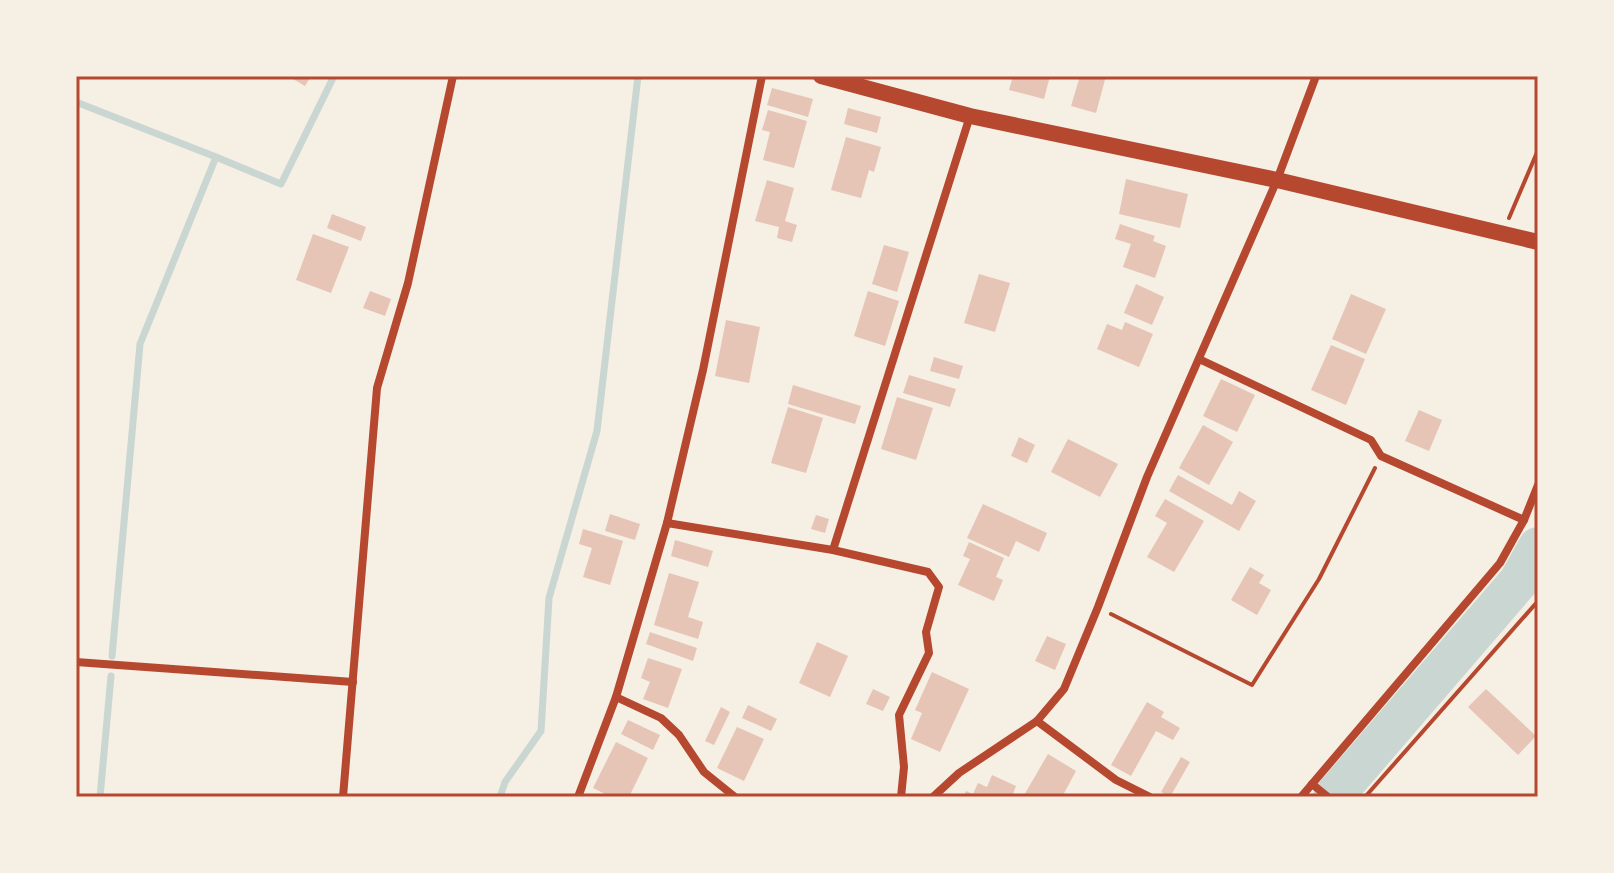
<svg xmlns="http://www.w3.org/2000/svg" width="1614" height="873" viewBox="0 0 1614 873" font-family="Poppins,sans-serif">
<style>
.lines{fill:none;stroke-linecap:round;stroke-linejoin:round}
.stream{stroke:#c9d6d2;stroke-width:7}
.river{stroke:#c9d6d2;stroke-width:40}
.building{fill:#e6c5b7}
.path{stroke:#b5482f;stroke-width:4}
.minor{stroke:#b5482f;stroke-width:8}
.secondary{stroke:#b5482f;stroke-width:16}
.neatline{fill:none;stroke:#b5482f;stroke-width:3}
</style>
<rect width="100%" height="100%" fill="#f6efe4"/>
<g class="lines">
<g class="stream">
<path d="M76,102l140,55"/>
<path d="M112,656l28,-312 76,-187 65,27 53,-108"/>
<path d="M100,797l11,-121"/>
<path d="M500,797l5,-15 36,-51 8,-133 48,-167 41,-355"/>
</g>
<path class="river" d="M1333,797l186,-216 19,-34"/>
</g>
<g class="building">
<path d="M288,76h23l-6,10z"/>
<path d="M1013,76h37l-6,23 -35,-9z"/>
<path d="M1080,76h26l-10,37 -25,-7z"/>
<path d="M772,88l41,11 -5,18 -41,-12z"/>
<path d="M848,108l33,9 -4,16 -33,-9z"/>
<path d="M768,110l39,11 -13,47 -31,-8 7,-28 -8,-2z"/>
<path d="M846,137l35,10 -7,25 -5,-2 -8,28 -30,-8z"/>
<path d="M1126,179l62,15 -8,34 -61,-14z"/>
<path d="M767,180l27,8 -9,33 12,4 -5,17 -15,-4 2,-11 -24,-6z"/>
<path d="M332,214l34,13 -5,14 -34,-13z"/>
<path d="M1120,224l35,12 -2,5 13,5 -11,32 -32,-11 8,-23 -16,-5z"/>
<path d="M313,234l36,13 -18,46 -35,-13z"/>
<path d="M884,245l25,7 -12,40 -25,-8z"/>
<path d="M979,274l31,9 -15,49 -31,-9z"/>
<path d="M1136,284l28,13 -12,28 -28,-12z"/>
<path d="M370,291l21,8 -6,17 -22,-8z"/>
<path d="M868,291l31,10 -14,45 -31,-10z"/>
<path d="M1351,294l35,15 -20,45 -34,-15z"/>
<path d="M726,320l34,7 -11,56 -34,-7z"/>
<path d="M1125,322l28,12 -14,33 -42,-18 10,-25 15,6z"/>
<path d="M1331,345l34,14 -19,46 -35,-15z"/>
<path d="M934,357l29,9 -4,13 -29,-8z"/>
<path d="M909,375l47,14 -6,18 -47,-14z"/>
<path d="M1221,379l34,16 -18,37 -34,-16z"/>
<path d="M793,385l68,21 -6,18 -67,-20z"/>
<path d="M897,397l36,11 -17,52 -35,-11z"/>
<path d="M788,407l35,11 -17,55 -35,-10z"/>
<path d="M1419,410l23,10 -13,31 -24,-10z"/>
<path d="M1203,425l30,17 -24,43 -30,-17z"/>
<path d="M1019,437l16,8 -8,18 -16,-7z"/>
<path d="M1068,439l50,25 -18,33 -49,-25z"/>
<path d="M1178,475l54,30 7,-14 17,10 -17,30 -70,-40z"/>
<path d="M1165,499l39,22 -30,51 -27,-15 20,-34 -12,-7z"/>
<path d="M983,504l64,29 -8,19 -23,-11 -7,16 -42,-19z"/>
<path d="M610,514l30,10 -5,16 -30,-9z"/>
<path d="M816,515l13,4 -4,14 -14,-4z"/>
<path d="M583,529l40,12 -13,44 -27,-8 9,-29 -13,-4z"/>
<path d="M675,540l38,11 -5,16 -37,-11z"/>
<path d="M969,542l35,16 -8,19 7,3 -9,21 -36,-16 12,-26 -7,-3z"/>
<path d="M1250,567l14,8 -5,8 12,7 -14,25 -26,-15z"/>
<path d="M669,573l30,9 -11,35 15,5 -5,17 -44,-14z"/>
<path d="M650,632l47,16 -4,13 -47,-17z"/>
<path d="M1047,636l19,8 -11,26 -20,-9z"/>
<path d="M817,642l31,14 -18,41 -31,-14z"/>
<path d="M648,658l34,11 -14,39 -25,-9 7,-17 -9,-4z"/>
<path d="M932,672l37,17 -29,63 -29,-13 11,-26 -7,-3z"/>
<path d="M873,689l17,8 -7,14 -17,-7z"/>
<path d="M1486,689l50,47 -18,19 -50,-48z"/>
<path d="M1147,702l17,10 -3,5 19,11 -7,12 -17,-9 -25,45 -20,-11z"/>
<path d="M748,705l29,14 -6,12 -29,-13z"/>
<path d="M721,707l9,5 -16,33 -9,-4z"/>
<path d="M628,720l32,15 -7,15 -32,-16z"/>
<path d="M737,727l27,12 -20,42 -27,-13z"/>
<path d="M616,742l32,16 -19,39h-18l-18,-9z"/>
<path d="M1048,754l28,17 -14,26h-39z"/>
<path d="M1181,757l9,5 -20,35 -9,-5z"/>
<path d="M992,775l24,11 -4,11h-49l3,-6 7,3 5,-11 9,4z"/>
</g>
<g class="lines">
<g class="path">
<path d="M1509,218l29,-68"/>
<path d="M1111,614l141,71 67,-106 56,-111"/>
<path d="M1365,797l173,-196"/>
</g>
<g class="minor">
<path d="M1199,359l172,81 10,16 143,64"/>
<path d="M667,523l166,27 95,22 11,15 -13,45 3,21 -30,62 5,52 -3,30"/>
<path d="M833,550l137,-434"/>
<path d="M76,662l277,20"/>
<path d="M616,697l45,21 18,17 25,37 31,25"/>
<path d="M1037,721l79,59 34,17"/>
<path d="M1312,784l16,13"/>
<path d="M343,797l34,-409 31,-105 45,-207"/>
<path d="M578,797l38,-100 51,-174 36,-153 59,-294"/>
<path d="M933,797l26,-24 78,-52 27,-32 34,-82 49,-130 130,-297 39,-104"/>
<path d="M1301,797l199,-234 24,-43 14,-35"/>
</g>
<path class="secondary" d="M821,76l149,40 307,64 261,62"/>
</g>
<rect width="1614" height="873" fill="none" stroke="#f6efe4" stroke-width="156"/>
<rect x="78" y="78" width="1458" height="717" class="neatline"/>
</svg>
